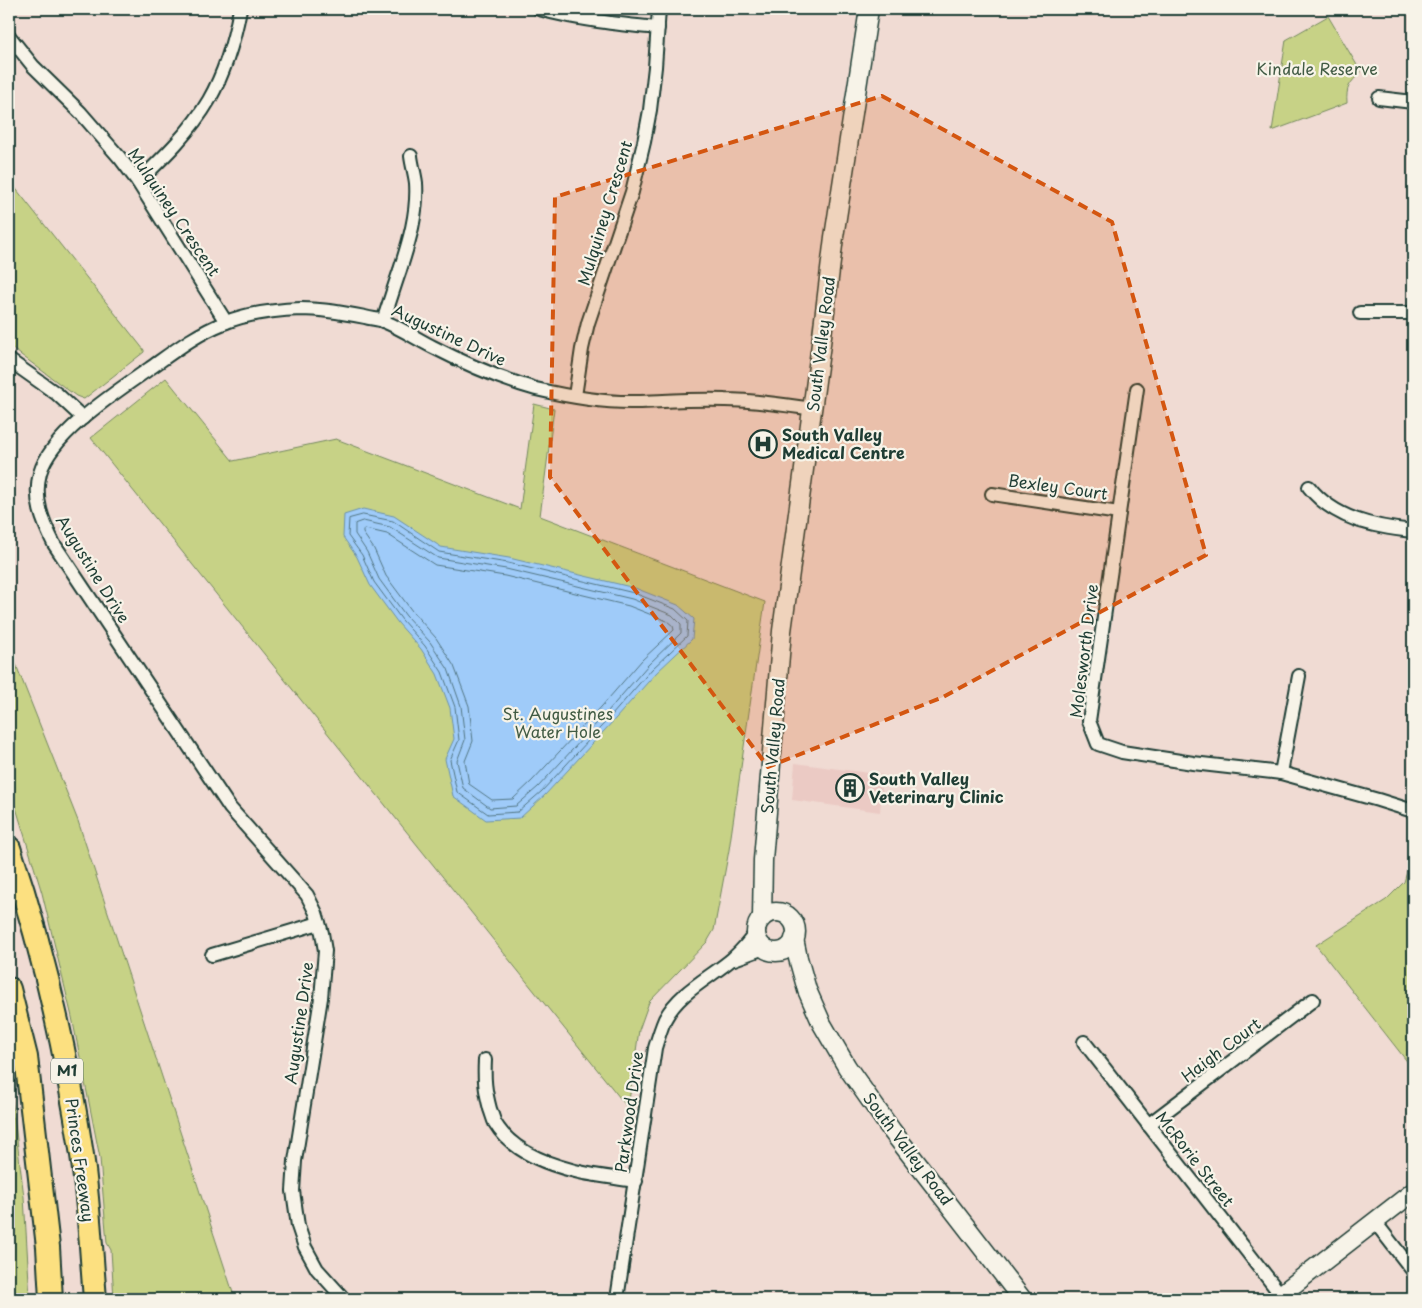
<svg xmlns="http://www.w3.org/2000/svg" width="1422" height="1308" viewBox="0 0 1422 1308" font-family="'Playpen Sans',sans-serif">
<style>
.built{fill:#ebcac4}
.green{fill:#c7d286;stroke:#73885d}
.water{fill:#9fcbf9;stroke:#6c92aa}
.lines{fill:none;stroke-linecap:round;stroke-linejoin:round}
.shore{stroke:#527683;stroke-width:1}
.street-casing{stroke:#1f3d34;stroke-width:16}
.secondary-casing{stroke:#1f3d34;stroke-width:21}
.highway-casing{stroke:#1f3d34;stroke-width:26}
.street{stroke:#f7f3e8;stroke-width:12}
.secondary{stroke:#f7f3e8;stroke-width:18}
.highway{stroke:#fce080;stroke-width:22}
.marked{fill:#d45610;fill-opacity:0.2;stroke:#d45610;stroke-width:4;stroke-dasharray:10 6;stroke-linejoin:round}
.labels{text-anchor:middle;stroke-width:4.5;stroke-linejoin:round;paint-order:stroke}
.shield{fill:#f7f3e8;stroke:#60746a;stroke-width:1}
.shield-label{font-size:15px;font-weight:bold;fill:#1f3d34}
.park-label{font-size:16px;fill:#415b44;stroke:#f7f3e8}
.street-label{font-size:16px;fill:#1f3d34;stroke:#f7f3e8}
.poi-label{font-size:16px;font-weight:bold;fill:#1f3d34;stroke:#f7f3e8;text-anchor:start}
</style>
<rect width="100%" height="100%" fill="#f0dbd3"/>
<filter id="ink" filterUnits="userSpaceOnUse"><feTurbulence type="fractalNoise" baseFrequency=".02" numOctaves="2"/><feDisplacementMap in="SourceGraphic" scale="10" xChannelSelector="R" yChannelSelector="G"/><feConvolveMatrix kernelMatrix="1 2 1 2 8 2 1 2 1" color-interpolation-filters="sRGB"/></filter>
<g filter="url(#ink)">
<path class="built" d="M795,763l88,12 -3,37 -88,-12z"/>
<g class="green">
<path d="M1328,16l33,56c-12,12 -15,15 -14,31l-75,28 14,-91z"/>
<path d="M9,180l135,170v2l-60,47 -8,-3 -67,-50z"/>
<path d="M166,378l67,83 103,-22 184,70 14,-105 20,5 -14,107 225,86 -36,248 -15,80 -7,12 -58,60 -10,28 -11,78 -537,-670z"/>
<path d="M9,647l69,174 157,478h-121l-3,-49 -4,-7 -7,-85 -28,-141 -30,-124 -25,-82 -8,-20z"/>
<path d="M1413,851v218l-97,-124 70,-45 18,-18z"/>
<path d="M9,1075l15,122 6,102h-21z"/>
</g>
<path class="water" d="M363,509l31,7 47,31 68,11 126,30 43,17 16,14 -2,20 -36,34 -40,45 -71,77 -25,23 -34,2 -33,-24 -8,-37 9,-20 -4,-31 -13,-34 -16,-25 -23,-26 -28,-38 -13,-28 -14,-20 1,-22z"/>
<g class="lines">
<g class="shore">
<path d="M363,515l30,6 46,31 69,11 126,30 41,16 13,12 -1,15 -35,33 -40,46 -70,76 -24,21 -30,2 -31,-22 -7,-32 9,-20 -4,-33 -13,-35 -17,-26 -23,-26 -28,-38 -12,-27 -14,-19 1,-17z"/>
<path d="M363,521l27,6 48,31 68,11 126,30 40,16 9,9v9l-33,32 -40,46 -70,76 -22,19 -26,2 -27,-20 -6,-27 8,-21 -4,-34 -13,-37 -18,-27 -24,-26 -27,-37 -12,-27 -12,-18v-10z"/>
<path d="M365,529l22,5 48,31 70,11 124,30 38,15 6,5 1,4 -32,30 -40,46 -70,75 -19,18 -21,1 -23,-16 -4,-23 8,-20 -4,-35 -15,-40 -18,-28 -24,-27 -26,-35 -12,-27 -11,-16v-3z"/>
</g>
<defs>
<g id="street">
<path d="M539,9c41,11 77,15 119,19"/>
<path d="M9,36l24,30 47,46 40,46 18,24 88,140"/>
<path d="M1379,98l34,4"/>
<path d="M138,182c26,-25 53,-51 71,-82 16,-28 25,-59 31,-91"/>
<path d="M1360,313h53"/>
<path d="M383,321c6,-17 11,-34 17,-51 9,-28 18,-57 16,-87 -1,-9 -4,-18 -5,-27"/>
<path d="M9,360l48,34 26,24"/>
<path d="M1137,389l-48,332 9,23 24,8 71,11 88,10 97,27 35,11"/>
<path d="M575,396l7,-47 6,-26 44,-131 12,-50 6,-32 5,-43 4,-58"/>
<path d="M1309,487c25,32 65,40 104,44"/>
<path d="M992,494l127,19"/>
<path d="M1281,773l18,-97"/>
<path d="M212,955l107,-32"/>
<path d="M734,959l30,-11"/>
<path d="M1084,1042l197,253"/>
<path d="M485,1060c-1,19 0,30 5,49 2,5 3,10 5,14 16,27 51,41 80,48 20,5 41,7 61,10"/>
<path d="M1148,1125l165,-125"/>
<path d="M1375,1222l38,49"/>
<path d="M344,1299l-27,-30 -12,-22 -7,-21 -5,-35 2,-30 26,-163 4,-47 -3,-18 -6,-20 -9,-18 -77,-87 -176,-264c-11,-22 -21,-45 -14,-71 11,-39 76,-81 109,-104 24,-17 47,-35 75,-46 24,-10 51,-13 77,-14 22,0 43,4 64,8 6,2 13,2 18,4 16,6 34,18 50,26 33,17 67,32 103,42 30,7 70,14 101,13 29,-1 58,-3 88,-2 29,0 59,5 88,9"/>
<path d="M617,1299l38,-251c3,-10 6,-20 10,-29 14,-27 46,-42 67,-60 9,-8 17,-17 24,-27"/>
</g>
<g id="secondary">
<circle cx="776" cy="932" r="20"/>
<path d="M762,918l1,-58 19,-229 39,-287 13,-107 35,-228"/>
<path d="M794,939l4,19 9,32 15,34 25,43 45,64 130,168"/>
<path d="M1275,1299l138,-107"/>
</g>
<g id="highway">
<path d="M9,848c34,100 57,203 73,307 7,48 9,96 13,144"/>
<path d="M9,989l17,68 22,190 3,52"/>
</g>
</defs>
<use href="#street" class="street-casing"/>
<use href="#secondary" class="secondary-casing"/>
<use href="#highway" class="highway-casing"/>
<use href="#street" class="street"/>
<use href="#secondary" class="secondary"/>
<use href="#highway" class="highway"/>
</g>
</g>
<path class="marked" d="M882,96l230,126 94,333 -263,142 -175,70 -218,-290 5,-280z"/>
<defs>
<symbol id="hospital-ring" viewBox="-11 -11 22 22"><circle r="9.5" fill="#f7f3e8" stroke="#1f3d34" stroke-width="1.5"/><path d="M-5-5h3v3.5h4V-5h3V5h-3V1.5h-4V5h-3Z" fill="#1f3d34"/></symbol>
<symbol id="building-ring" viewBox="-11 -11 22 22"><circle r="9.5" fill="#f7f3e8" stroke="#1f3d34" stroke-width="1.5"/><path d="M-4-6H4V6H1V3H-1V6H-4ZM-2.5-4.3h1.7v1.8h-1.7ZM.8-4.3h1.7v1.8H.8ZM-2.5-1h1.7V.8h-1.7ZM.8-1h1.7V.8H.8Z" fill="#1f3d34"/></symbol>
</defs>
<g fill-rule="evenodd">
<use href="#hospital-ring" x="747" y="428" width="32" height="32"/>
<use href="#building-ring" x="834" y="772" width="32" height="32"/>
</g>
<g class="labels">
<rect class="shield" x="51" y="1058.5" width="32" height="25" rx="4"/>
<g class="shield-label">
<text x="67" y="1076">M1</text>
</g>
<g class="park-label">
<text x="1317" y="75">Kindale Reserve</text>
<text x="558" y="720">St. Augustines<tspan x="558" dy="18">Water Hole</tspan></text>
</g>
<g class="street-label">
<text transform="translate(174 212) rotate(56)" y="6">Mulquiney Crescent</text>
<text transform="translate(605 213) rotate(-73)" y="6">Mulquiney Crescent</text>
<text transform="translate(449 335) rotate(25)" y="6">Augustine Drive</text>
<text transform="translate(821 344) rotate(-83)" y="6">South Valley Road</text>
<text transform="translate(1058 487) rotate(8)" y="6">Bexley Court</text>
<text transform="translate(93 569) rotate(58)" y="6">Augustine Drive</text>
<text transform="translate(1084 651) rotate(-83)" y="6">Molesworth Drive</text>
<text transform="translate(773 746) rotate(-85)" y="6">South Valley Road</text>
<text transform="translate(299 1023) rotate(-82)" y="6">Augustine Drive</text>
<text transform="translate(1221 1050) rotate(-37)" y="6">Haigh Court</text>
<text transform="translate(629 1112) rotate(-82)" y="6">Parkwood Drive</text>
<text transform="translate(908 1149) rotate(53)" y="6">South Valley Road</text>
<text transform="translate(1195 1159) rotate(52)" y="6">McRorie Street</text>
<text transform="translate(80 1160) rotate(82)" y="6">Princes Freeway</text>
</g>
<g class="poi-label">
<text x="782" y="441">South Valley<tspan x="782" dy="18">Medical Centre</tspan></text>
<text x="869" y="785">South Valley<tspan x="869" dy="18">Veterinary Clinic</tspan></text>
</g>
</g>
<rect width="1422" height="1308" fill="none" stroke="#f7f3e8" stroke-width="30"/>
<rect x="15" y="15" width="1392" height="1278" fill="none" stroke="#1f3d34" stroke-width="2" filter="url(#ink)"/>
</svg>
